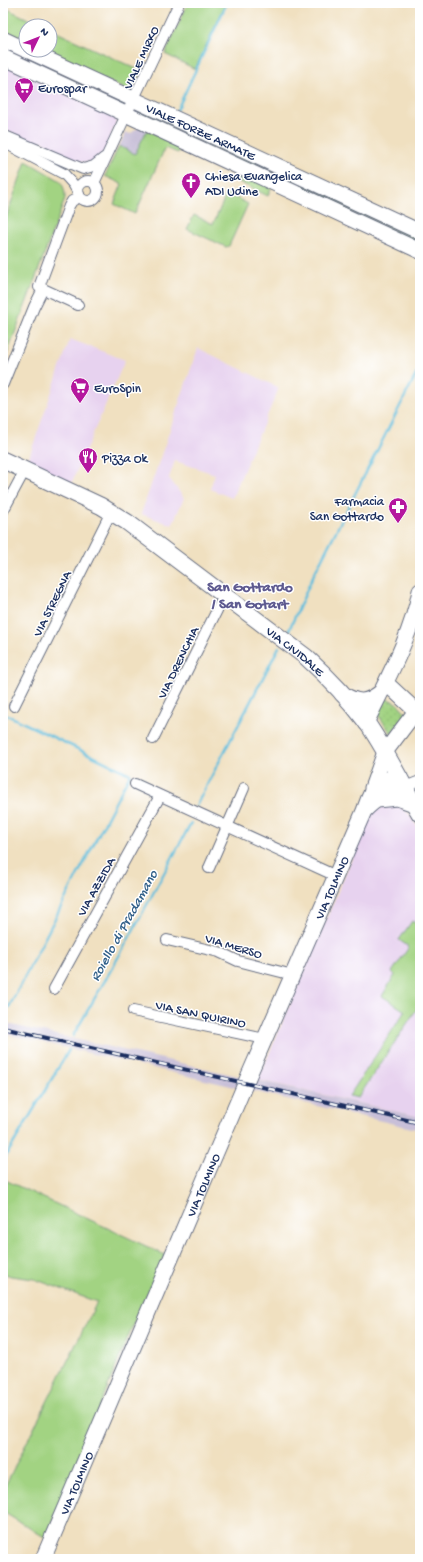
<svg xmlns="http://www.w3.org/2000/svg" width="423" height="1562" viewBox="0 0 423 1562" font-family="'Gochi Hand',sans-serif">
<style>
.built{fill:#e7d2ef}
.industrial{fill:#c8bfd8}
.grass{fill:#a2d382;stroke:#5e8170}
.park{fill:url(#park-dots);stroke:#5e8170}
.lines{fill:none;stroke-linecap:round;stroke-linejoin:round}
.stream{stroke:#5fbedd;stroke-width:2.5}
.street-casing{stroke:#666d80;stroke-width:12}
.secondary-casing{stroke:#666d80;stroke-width:17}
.primary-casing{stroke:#666d80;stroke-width:18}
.street{stroke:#fff;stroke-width:10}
.secondary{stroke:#fff;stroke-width:15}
.primary{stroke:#fff;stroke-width:16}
.rail-casing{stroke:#1b2f5e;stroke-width:4}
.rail{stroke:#fff;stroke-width:2.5;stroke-dasharray:8;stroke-linecap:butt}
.labels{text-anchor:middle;stroke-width:3;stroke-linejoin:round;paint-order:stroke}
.street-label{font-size:13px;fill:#1b2f5e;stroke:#fff}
.poi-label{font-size:13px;fill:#1b2f5e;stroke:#fff;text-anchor:start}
.water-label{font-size:14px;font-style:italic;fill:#33618a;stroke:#fff}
.quarter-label{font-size:15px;font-weight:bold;fill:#5e5a90;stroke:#fff}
</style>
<defs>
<pattern id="park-dots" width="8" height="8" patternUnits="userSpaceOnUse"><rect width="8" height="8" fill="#a2d382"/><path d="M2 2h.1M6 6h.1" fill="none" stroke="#8bb573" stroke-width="1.8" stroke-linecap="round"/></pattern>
</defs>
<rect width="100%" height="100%" fill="#fff"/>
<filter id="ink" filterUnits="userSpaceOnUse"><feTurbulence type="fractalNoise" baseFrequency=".025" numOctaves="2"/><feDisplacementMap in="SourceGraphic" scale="8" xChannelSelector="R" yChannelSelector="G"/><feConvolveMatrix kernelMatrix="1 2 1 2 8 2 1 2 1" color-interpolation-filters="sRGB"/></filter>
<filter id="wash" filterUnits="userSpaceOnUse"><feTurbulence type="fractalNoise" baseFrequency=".012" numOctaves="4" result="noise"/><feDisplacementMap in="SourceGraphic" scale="16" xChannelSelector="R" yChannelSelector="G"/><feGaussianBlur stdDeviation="0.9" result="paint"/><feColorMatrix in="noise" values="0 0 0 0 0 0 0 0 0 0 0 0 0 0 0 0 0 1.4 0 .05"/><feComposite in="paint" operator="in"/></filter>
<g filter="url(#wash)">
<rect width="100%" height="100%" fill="#f0e0c0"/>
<g class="built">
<path d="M3,63l113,55v5l-11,28 -13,11h-12l-21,-9 -4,-5 -14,-7 -8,2 -30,-14z"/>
<path d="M70,339l55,21 -54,124 -44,-21z"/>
<path d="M198,348l81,40 -47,110 -22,-9 5,-15 -40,-13 -6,17 15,20 -12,27 -31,-11z"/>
<path d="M397,805l6,4 6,5 11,17v286l-162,-37 112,-264 7,-7 6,-3z"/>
</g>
<g class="industrial">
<path d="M140,126l7,4 -12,24 -16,-8 7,-14 4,2z"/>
<path d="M3,1023l417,94v13l-417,-97z"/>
</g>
<g class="grass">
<path d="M188,3h38l-31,66 -30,-15z"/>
<path d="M3,7l40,19h-17v17l-23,-10z"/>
<path d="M50,29l91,42 -10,21 -91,-42h10z"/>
<path d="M3,44l124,58 -2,6 -122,-57z"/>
<path d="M139,106l281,131v9l-284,-133z"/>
<path d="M147,130l29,14 3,7 -1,2 -13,-5 -30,66 -21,-10 8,-20 -17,-8 14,-30 16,8z"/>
<path d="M26,161l33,19c5,6 6,11 6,19l-62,166v-139z"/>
<path d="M236,172l35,16 -3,8 -35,-17z"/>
<path d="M227,193l21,11 -19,42 -3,1 -39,-18 7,-14 19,9z"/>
<path d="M412,921l8,5v78l-62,94 -9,-2 56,-85 -23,-15 13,-21 -3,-3 17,-25 -10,-7z"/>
<path d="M3,1179l162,76 -30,65 -89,218 -43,-26v-22l94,-188 -63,-23 -23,-3 -8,-3z"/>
</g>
<path class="park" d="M388,699l10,5 9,10 -16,19 -15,-21 8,-12z"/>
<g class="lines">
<g class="stream">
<path d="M177,110l50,-107"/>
<path d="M289,630l25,-56 106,-207"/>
<path d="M3,713l127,61 -121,233 -6,4"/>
<path d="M196,806l83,-159"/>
<path d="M73,1036l50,-87 68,-126"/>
<path d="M3,1161l66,-111"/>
</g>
</g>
</g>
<g filter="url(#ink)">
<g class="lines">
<defs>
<g id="street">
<path d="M3,135l80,34 11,-3 10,-8"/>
<path d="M3,142l61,32 9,10 6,10"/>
<circle cx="88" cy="191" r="10"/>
<path d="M94,183l85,-180"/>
<path d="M78,305l-39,-18 30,-81 3,-5 8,-4"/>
<path d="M3,384l31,-77 9,-18"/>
<path d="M3,511l22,-41"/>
<path d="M14,706l97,-194"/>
<path d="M153,739l71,-143"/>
<path d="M135,784l201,92"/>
<path d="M405,787l15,-6"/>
<path d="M209,868l35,-80"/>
<path d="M167,940l52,12 19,9 55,14"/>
<path d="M54,989l106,-193"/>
<path d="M133,1011l132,28"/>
</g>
<g id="secondary">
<path d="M3,39l23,11"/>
<path id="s1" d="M27,50l393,182"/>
<path d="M3,57l417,194"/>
<path d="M342,694c16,9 24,10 39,-2"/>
<path d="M366,723c20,-42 45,-86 54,-132"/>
<path d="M372,788l13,-36 31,-41 -30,-28"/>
<path d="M377,800l20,-2 17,6"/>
<path d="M366,809c11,-11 25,-18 34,-31"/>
<path id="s2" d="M43,1559l206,-484 115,-264c7,-20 11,-35 36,-33"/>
</g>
<g id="primary">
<path id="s3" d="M3,460l98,46 26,16 179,135c22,20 43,42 61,66 20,29 35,61 53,91"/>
</g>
</defs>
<use href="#street" class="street-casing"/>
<use href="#secondary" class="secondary-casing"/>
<use href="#primary" class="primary-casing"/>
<use href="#street" class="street"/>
<use href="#secondary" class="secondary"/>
<use href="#primary" class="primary"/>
<defs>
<path id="rail" d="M3,1028l417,95"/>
</defs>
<use href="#rail" class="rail-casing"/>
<use href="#rail" class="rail"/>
</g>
</g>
<defs>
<symbol id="supermarket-pin" viewBox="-11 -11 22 30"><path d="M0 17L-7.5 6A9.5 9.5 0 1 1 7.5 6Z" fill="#b5179e" stroke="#fff"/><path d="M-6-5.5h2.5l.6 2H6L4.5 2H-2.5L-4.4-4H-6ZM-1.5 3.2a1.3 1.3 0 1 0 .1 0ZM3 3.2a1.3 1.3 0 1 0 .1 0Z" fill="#fff"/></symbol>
<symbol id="church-pin" viewBox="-11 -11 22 30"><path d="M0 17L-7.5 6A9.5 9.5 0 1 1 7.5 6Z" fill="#b5179e" stroke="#fff"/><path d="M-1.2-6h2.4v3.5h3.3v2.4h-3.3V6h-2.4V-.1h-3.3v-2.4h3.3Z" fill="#fff"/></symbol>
<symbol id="restaurant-pin" viewBox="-11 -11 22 30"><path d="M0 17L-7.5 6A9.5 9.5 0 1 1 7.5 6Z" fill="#b5179e" stroke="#fff"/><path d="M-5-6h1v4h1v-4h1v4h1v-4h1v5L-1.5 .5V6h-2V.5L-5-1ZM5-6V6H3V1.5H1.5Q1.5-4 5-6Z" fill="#fff"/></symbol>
<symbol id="pharmacy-pin" viewBox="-11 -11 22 30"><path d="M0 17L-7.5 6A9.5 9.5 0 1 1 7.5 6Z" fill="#b5179e" stroke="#fff"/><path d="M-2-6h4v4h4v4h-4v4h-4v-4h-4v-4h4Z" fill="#fff"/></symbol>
</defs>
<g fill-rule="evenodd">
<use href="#supermarket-pin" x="13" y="76" width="22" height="30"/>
<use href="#church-pin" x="180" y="171" width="22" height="30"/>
<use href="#supermarket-pin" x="69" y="376" width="22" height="30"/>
<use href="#restaurant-pin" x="77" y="446" width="22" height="30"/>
<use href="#pharmacy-pin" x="387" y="496" width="22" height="30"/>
</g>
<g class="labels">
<g class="street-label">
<text transform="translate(140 57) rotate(-65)" y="5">VIALE MIRKO</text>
<text dy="5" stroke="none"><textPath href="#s1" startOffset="192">VIALE FORZE ARMATE</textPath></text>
<text transform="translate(51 603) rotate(-64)" y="5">VIA STREGNA</text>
<text dy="5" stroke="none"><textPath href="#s3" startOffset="351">VIA CIVIDALE</textPath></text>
<text transform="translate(177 662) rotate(-64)" y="5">VIA DRENCHIA</text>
<text transform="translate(95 886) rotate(-61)" y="5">VIA AZZIDA</text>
<text dy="5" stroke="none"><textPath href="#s2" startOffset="731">VIA TOLMINO</textPath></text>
<text transform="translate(234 945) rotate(17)" y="5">VIA MERSO</text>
<text transform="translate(201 1013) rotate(12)" y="5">VIA SAN QUIRINO</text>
<text dy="5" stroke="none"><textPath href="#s2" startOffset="407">VIA TOLMINO</textPath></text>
<text dy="5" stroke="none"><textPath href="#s2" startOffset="83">VIA TOLMINO</textPath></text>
</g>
<g class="poi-label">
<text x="38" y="92">Eurospar</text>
<text x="205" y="180">Chiesa Evangelica<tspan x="205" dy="15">ADI Udine</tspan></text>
<text x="94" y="392">EuroSpin</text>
<text x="102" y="462">Pizza Ok</text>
<text x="384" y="505" text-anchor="end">Farmacia<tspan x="384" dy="15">San Gottardo</tspan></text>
</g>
<g class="water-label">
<text transform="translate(123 925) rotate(-61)" y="5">Roiello di Pradamano</text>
</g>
<g class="quarter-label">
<text x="250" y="591">San Gottardo<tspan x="250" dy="17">/ San Gotart</tspan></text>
</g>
</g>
<rect width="423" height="1562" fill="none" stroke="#fff" stroke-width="16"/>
<g transform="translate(38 38) rotate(47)"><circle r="19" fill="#ffffff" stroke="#a4acbf"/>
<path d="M0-3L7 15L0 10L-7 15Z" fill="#b5179e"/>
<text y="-6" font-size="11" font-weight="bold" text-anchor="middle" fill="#1b2f5e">N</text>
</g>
</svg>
